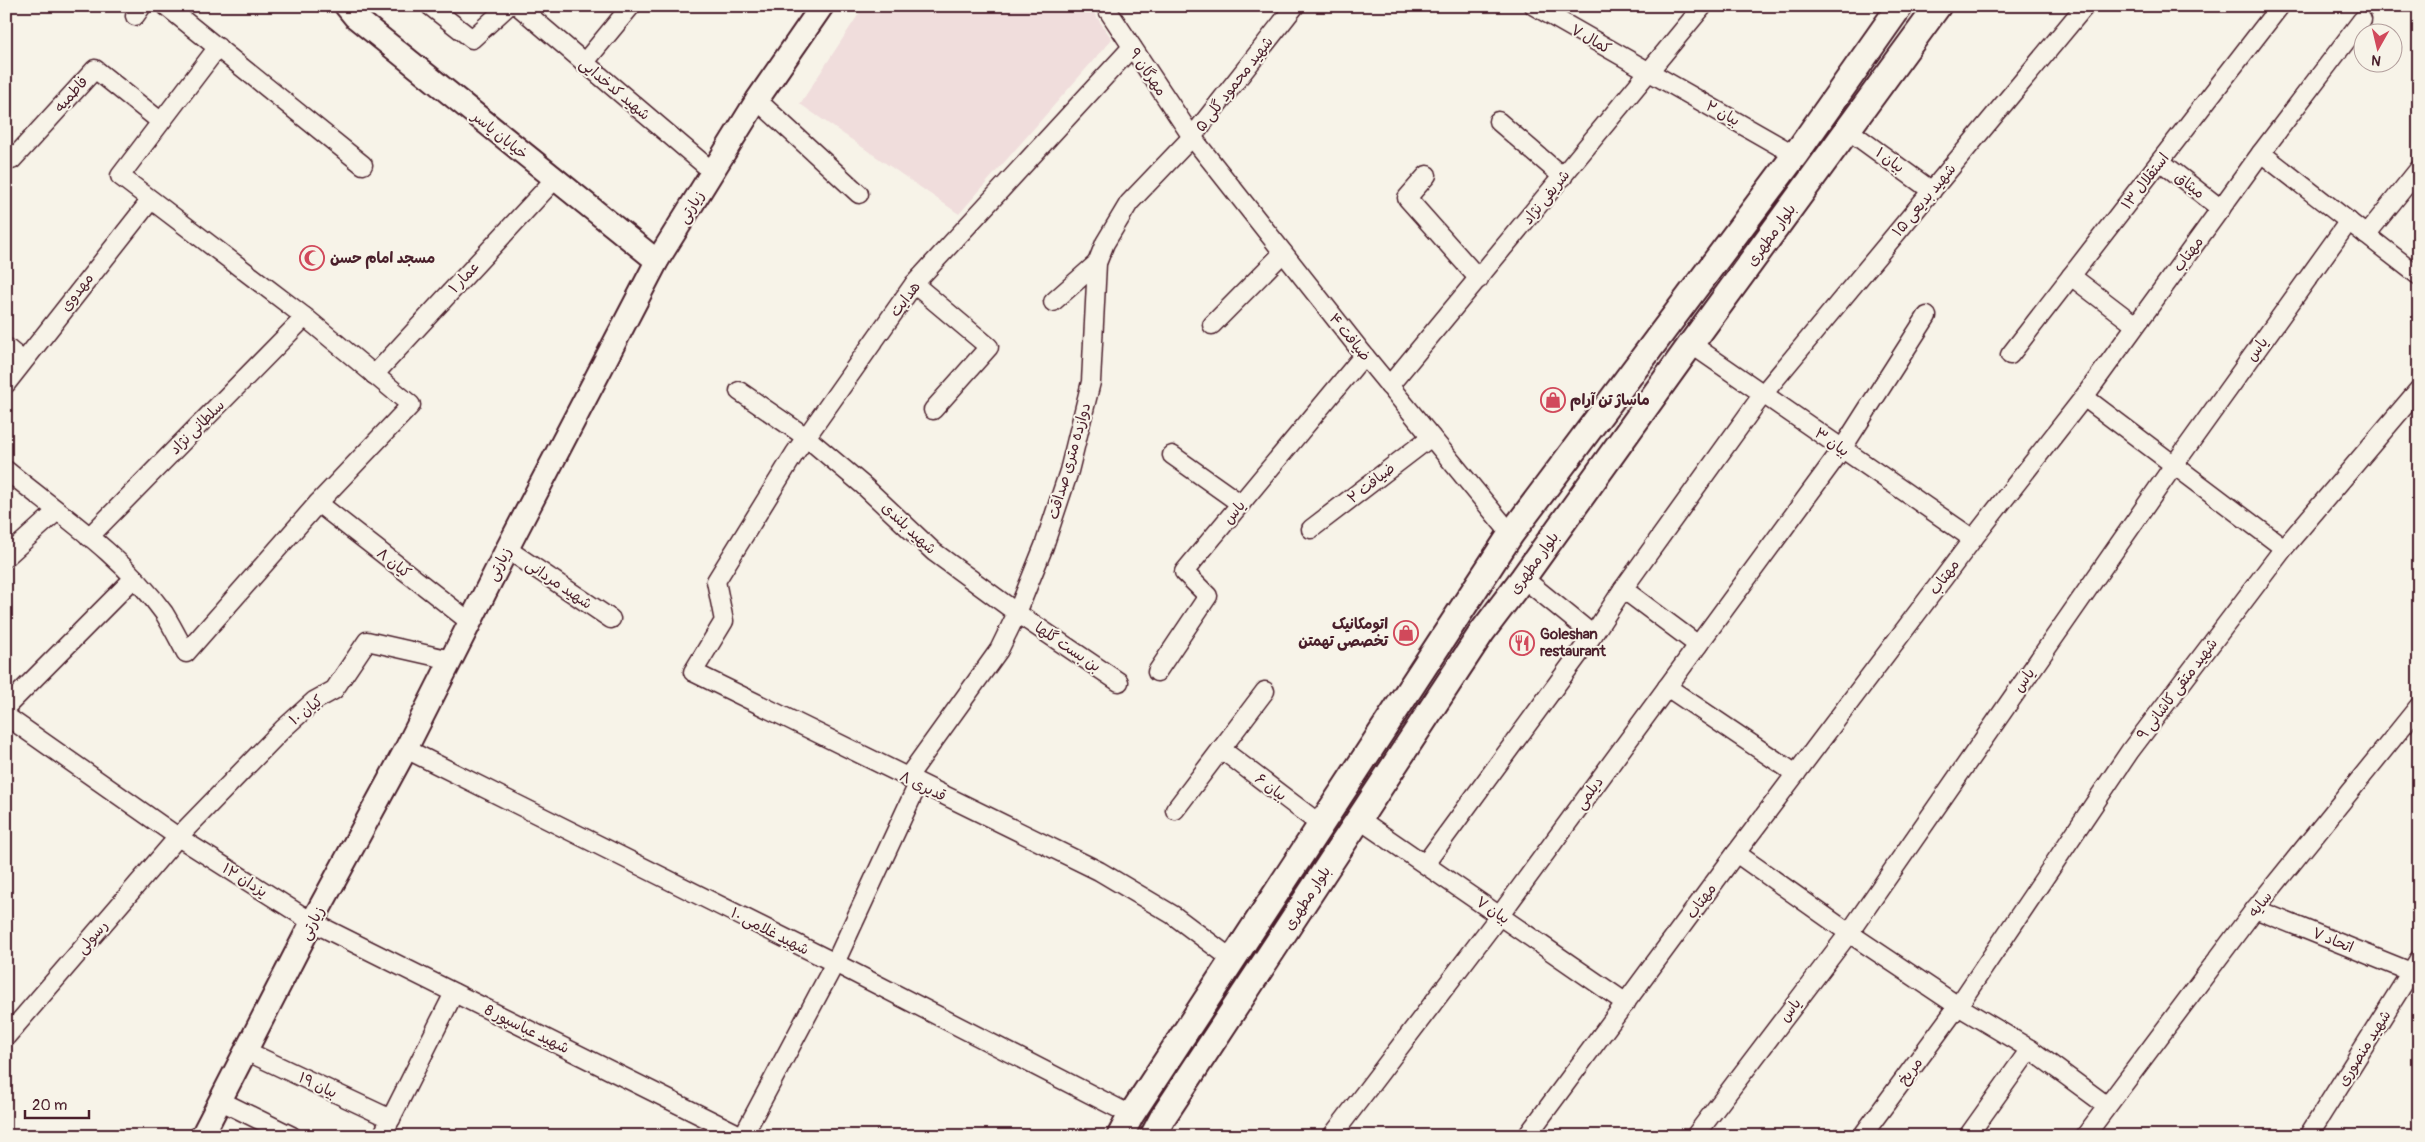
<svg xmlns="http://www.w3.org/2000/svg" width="2425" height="1142" viewBox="0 0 2425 1142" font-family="Pangolin,'Playpen Sans Arabic',sans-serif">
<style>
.built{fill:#f0dddc}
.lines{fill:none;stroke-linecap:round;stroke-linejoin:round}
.minor-casing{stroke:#4a1f2b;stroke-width:21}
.tertiary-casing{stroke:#4a1f2b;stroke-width:26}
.secondary-casing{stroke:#4a1f2b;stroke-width:29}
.minor{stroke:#f7f3e8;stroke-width:18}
.tertiary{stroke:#f7f3e8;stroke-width:22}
.secondary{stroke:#f7f3e8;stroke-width:25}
.labels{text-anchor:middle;stroke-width:4;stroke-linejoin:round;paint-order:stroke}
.street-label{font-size:15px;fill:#4a1f2b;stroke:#f7f3e8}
.poi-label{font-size:15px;font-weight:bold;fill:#4a1f2b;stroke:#f7f3e8;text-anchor:start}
</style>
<rect width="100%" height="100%" fill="#f7f3e8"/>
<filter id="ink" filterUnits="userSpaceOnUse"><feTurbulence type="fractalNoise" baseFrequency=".02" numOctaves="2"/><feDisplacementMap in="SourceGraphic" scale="10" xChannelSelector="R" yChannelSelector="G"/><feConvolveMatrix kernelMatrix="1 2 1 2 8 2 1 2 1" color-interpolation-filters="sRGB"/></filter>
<g filter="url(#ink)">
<path class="built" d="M864,6h225l23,33 -153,175 -159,-110z"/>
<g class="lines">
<defs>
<g id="minor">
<path d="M166,6l197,159"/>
<path d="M430,6l42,33 36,-33"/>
<path d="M518,6l195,166"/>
<path d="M1105,6l87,131 172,218 147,179"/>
<path d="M1534,6l261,149"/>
<path d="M135,16l7,-10"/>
<path d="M1132,47l-218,237 -119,169 -79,128 8,40 -31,51 406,199 74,44 60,45"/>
<path d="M584,63l47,-57"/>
<path d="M757,100l102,94"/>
<path d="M1498,121l65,56"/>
<path d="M1848,130l84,61"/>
<path d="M2261,153l158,123"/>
<path d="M6,155l6,5 83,-91 65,52"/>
<path d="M2160,161l61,48"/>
<path d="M1427,175l-20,23 72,81"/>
<path d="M2366,235l53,-66"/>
<path d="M2071,276l64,49"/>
<path d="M914,284l75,63 -56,63"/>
<path d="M1053,302l44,-39"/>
<path d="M1212,325l71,-72"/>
<path d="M1691,344l282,195"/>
<path d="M6,347l17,14"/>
<path d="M2010,355l270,-349"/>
<path d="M374,375l180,-195"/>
<path d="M6,384l144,-183"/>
<path d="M1389,386l314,-380"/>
<path d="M739,391l67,46 58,49 70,66 83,61 102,69"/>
<path d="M2084,397l200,151"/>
<path d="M1172,455l69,49"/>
<path d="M6,470c54,44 117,86 158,143 8,13 15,27 22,40l132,-150 93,-98 -106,-88 -185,-141 98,-129"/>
<path d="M318,503l152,119"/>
<path d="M1311,529l120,-92"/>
<path d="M89,537l216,-220"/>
<path d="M507,549l104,70"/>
<path d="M6,557l51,-46"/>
<path d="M1523,578l70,57"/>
<path d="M1623,589l75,56"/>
<path d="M1157,672l51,-76 -24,-24 180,-217"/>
<path d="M1667,687l129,87"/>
<path d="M6,707l128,-129"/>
<path d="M6,716l172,121 134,85 430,214"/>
<path d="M406,749l429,214 296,152"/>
<path d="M1221,749l100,76"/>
<path d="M907,778l92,-128 18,-37 27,-67 25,-75 22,-89 6,-119 8,-20 24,-40 63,-66 103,-131"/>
<path d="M1175,810l90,-119"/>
<path d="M1359,819l267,184"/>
<path d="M1736,853l113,80 109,73 72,43 76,56"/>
<path d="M1425,864l168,-229 30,-46 140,-195 322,-388"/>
<path d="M2255,909l156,63"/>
<path d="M6,1037l172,-200 105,-108 31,-28 20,-11 33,-49 84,19"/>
<path d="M246,1051l145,68"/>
<path d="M221,1101l71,35"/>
<path d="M382,1136l72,-143"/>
<path d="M743,1136l92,-173 83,-179"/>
<path d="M1332,1136l168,-221 342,-466 85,-133"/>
<path d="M1527,1136l209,-283 237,-314 111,-142 177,-244 101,-133"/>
<path d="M1695,1136l154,-203 325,-468 175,-244"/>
<path d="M1862,1136l96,-130 172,-255 154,-203 135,-159"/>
<path d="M1968,1136l62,-87"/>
<path d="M2085,1136l170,-227 164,-203"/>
<path d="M2308,1136l111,-177"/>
</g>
<g id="tertiary">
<path d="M346,6l9,11 302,244"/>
<path d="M202,1136l110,-214 94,-173 101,-200 150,-288 100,-161 65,-94"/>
</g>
<g id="secondary">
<path d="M1120,1136l11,-21 380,-581 284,-379 105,-149"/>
<path d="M1153,1136l10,-19 319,-485 41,-54 168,-234 247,-338"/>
</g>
</defs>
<use href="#minor" class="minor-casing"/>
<use href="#tertiary" class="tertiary-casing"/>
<use href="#secondary" class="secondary-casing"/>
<use href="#minor" class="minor"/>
<use href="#tertiary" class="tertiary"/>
<use href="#secondary" class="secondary"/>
</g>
</g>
<defs>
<symbol id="mosque-ring" viewBox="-11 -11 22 22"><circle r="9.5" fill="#f7f3e8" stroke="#d1495b" stroke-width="1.5"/><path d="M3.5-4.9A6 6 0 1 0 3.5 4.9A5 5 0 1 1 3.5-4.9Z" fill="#d1495b"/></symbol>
<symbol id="shop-ring" viewBox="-11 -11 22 22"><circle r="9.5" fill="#f7f3e8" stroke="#d1495b" stroke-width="1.5"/><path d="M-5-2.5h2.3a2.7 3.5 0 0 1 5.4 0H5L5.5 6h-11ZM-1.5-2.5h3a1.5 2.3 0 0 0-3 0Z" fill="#d1495b"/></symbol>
<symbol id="restaurant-ring" viewBox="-11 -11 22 22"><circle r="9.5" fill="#f7f3e8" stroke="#d1495b" stroke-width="1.5"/><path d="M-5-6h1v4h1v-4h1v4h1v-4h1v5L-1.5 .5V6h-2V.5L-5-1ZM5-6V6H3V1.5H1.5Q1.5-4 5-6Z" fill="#d1495b"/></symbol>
</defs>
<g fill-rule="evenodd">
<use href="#mosque-ring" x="298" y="244" width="28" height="28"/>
<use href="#shop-ring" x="1539" y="386" width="28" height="28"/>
<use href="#shop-ring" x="1392" y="619" width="28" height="28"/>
<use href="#restaurant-ring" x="1508" y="629" width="28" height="28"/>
</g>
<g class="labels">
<g class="street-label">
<text transform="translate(1591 39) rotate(30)" y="5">کمال ۷</text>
<text transform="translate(1148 72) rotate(56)" y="5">مهرگان ۹</text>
<text transform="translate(1234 84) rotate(-52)" y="5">شهید محمود گلی ۵</text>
<text transform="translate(615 89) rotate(40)" y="5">شهید کدخدایی</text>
<text transform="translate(71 94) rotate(-48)" y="5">فاطمیه</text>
<text transform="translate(1723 113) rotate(29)" y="5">بیان ۲</text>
<text transform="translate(500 135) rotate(39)" y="5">خیابان یاسر</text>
<text transform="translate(1890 160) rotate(36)" y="5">بیان ۱</text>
<text transform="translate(2145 181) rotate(-52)" y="5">استقلال ۱۳</text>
<text transform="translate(2190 185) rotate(38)" y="5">میثاق</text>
<text transform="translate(1546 197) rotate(-51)" y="5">شریفی نژاد</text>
<text transform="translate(1924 200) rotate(-50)" y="5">شهید بدیعی ۱۵</text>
<text transform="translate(691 207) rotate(-58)" y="5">زیارتی</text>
<text transform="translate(1771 235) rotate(-54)" y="5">بلوار مطهری</text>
<text transform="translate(2188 254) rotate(-53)" y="5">مهتاب</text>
<text transform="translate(464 277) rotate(-47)" y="5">عمار ۱</text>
<text transform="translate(77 292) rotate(-52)" y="5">مهدوی</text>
<text transform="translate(905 299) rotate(-53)" y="5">هدایت</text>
<text transform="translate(1350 337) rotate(51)" y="5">ضیافت ۴</text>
<text transform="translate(2257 349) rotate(-54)" y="5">یاس</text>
<text transform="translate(197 427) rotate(-45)" y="5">سلطانی نژاد</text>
<text transform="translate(1832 442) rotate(35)" y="5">بیان ۳</text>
<text transform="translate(1069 461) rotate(-74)" y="5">دوازده متری صداقت</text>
<text transform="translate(1371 483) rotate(-38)" y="5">ضیافت ۲</text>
<text transform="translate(1234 512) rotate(-50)" y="5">یاس</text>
<text transform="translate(909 528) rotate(43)" y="5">شهید بلندی</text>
<text transform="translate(394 563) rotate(38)" y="5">کیان ۸</text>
<text transform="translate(1534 563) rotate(-54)" y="5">بلوار مطهری</text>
<text transform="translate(499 564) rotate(-63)" y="5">زیارتی</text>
<text transform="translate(1944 577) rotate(-53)" y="5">مهتاب</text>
<text transform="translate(559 584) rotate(34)" y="5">شهید مردانی</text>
<text transform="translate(1068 647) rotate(34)" y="5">بن بست گلها</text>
<text transform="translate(2024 680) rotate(-55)" y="5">یاس</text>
<text transform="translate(2177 689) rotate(-53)" y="5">شهید متقی کاشانی ۹</text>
<text transform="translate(306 710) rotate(-38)" y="5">کیان ۱۰</text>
<text transform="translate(923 786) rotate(26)" y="5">قدیری ۸</text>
<text transform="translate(1271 787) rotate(37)" y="5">بیان ۶</text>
<text transform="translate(1589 793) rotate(-54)" y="5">دیلمی</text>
<text transform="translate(245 880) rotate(32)" y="5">یزدان ۱۲</text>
<text transform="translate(1307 898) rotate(-57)" y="5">بلوار مطهری</text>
<text transform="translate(1701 901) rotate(-54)" y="5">مهتاب</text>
<text transform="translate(2260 904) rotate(-52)" y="5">سایه</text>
<text transform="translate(1493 910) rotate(34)" y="5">بیان ۷</text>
<text transform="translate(312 923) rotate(-62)" y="5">زیارتی</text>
<text transform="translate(770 931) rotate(27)" y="5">شهید غلامی ۱۰</text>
<text transform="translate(92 937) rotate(-49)" y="5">رسولی</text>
<text transform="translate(2333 940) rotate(22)" y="5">اتحاد ۷</text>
<text transform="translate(1790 1010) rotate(-53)" y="5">یاس</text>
<text transform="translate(527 1029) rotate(26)" y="5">شهید عباسپور 8</text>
<text transform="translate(2364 1048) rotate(-58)" y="5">شهید منصوری</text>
<text transform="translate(1910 1071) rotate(-53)" y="5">مریخ</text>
<text transform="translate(318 1085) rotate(25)" y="5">بیان ۱۹</text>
</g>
<g class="poi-label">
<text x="330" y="263">مسجد امام حسن</text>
<text x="1570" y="405">ماساژ تن آرام</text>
<text x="1388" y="629" text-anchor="end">اتومکانیک<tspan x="1388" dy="17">تخصصی تهمتن</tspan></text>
<text x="1540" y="639">Goleshan<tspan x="1540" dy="17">restaurant</tspan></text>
</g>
</g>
<rect width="2425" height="1142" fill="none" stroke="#f7f3e8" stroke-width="25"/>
<rect x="12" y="12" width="2400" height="1117" fill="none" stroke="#4a1f2b" stroke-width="2" filter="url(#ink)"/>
<g transform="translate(2378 48) rotate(188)"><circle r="24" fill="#f7f3e8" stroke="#b29e9c"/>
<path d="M0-4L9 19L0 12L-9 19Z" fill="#d1495b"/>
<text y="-8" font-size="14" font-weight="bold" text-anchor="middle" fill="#4a1f2b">N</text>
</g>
<path d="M25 1110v8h64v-8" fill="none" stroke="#4a1f2b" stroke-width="2.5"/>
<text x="32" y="1110" font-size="15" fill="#4a1f2b" stroke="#f7f3e8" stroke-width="4" paint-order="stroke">20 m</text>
</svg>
